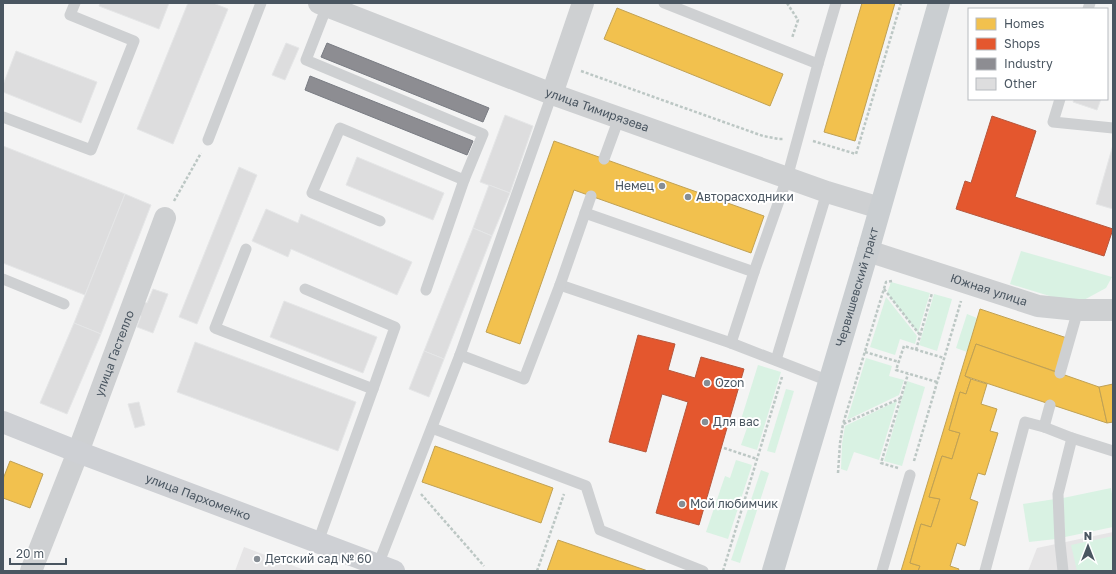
<svg xmlns="http://www.w3.org/2000/svg" width="1116" height="574" viewBox="0 0 1116 574" font-family="'Golos Text',sans-serif">
<style>
.education{fill:#e6e5e6}
.green{fill:#d9f2e3}
.homes{fill:#f2c14e;stroke:#c0a154}
.shops{fill:#e4572e;stroke:#b6573d}
.industry{fill:#8d8d92;stroke:#797c83}
.building{fill:#ddddde;stroke:#e5e6e7}
.lines{fill:none;stroke-linecap:round;stroke-linejoin:round}
.path{stroke:#bcc7c4;stroke-width:2.5;stroke-dasharray:3 2;stroke-linecap:butt}
.lane{stroke:#ced0d2;stroke-width:11}
.street{stroke:#ced0d2;stroke-width:22}
.secondary{stroke:#ced0d4;stroke-width:22}
.primary{stroke:#caced1;stroke-width:22}
.poi-dot{fill:#868d94;stroke:#fff;stroke-width:1.5}
.labels{text-anchor:middle;stroke-width:4;stroke-linejoin:round;paint-order:stroke}
.street-label{font-size:12px;fill:#4a5661;stroke:#fff}
.poi-label{font-size:12px;fill:#4a5661;stroke:#fff;text-anchor:start}
</style>
<rect width="100%" height="100%" fill="#f4f4f4"/>
<g class="education">
<path d="M1113,532v39h-85l9,-23z"/>
<path d="M244,547l63,24h-72z"/>
</g>
<g class="green">
<path d="M1021,251l91,26 -6,11 -24,13h-16l-56,-17z"/>
<path d="M891,282l39,11 -12,40 -31,-40z"/>
<path d="M934,294l18,5 -15,52 -18,-6z"/>
<path d="M886,297l31,39 -2,8 -15,-5 -5,16 -25,-8z"/>
<path d="M967,314l10,4 -10,34 -11,-4z"/>
<path d="M866,358l26,8 -3,10 15,4 -5,15 -52,25z"/>
<path d="M758,365l23,7 -24,78 -16,-5 6,-17 -8,-2z"/>
<path d="M907,381l18,6 -23,79 -18,-5z"/>
<path d="M786,389l8,2 -19,62 -8,-2z"/>
<path d="M897,401l-18,59 -25,-8 -7,19 -6,-2 1,-25 3,-18z"/>
<path d="M736,460l16,5 -24,74 -22,-7 19,-56 5,2z"/>
<path d="M761,470l8,3 -29,90 -9,-3z"/>
<path d="M1111,488l2,12v27l-48,10 -2,-39z"/>
<path d="M1055,499l1,40 -27,3 -6,-38z"/>
<path d="M1113,536v35h-36l-6,-26z"/>
</g>
<g class="homes">
<path d="M862,3h33l-40,138 -31,-9z"/>
<path d="M617,8l166,66 -13,32 -166,-67z"/>
<path d="M554,141l210,75 -13,37 -177,-63 -54,154 -34,-12z"/>
<path d="M980,309l87,29 -10,34 -81,-28 -11,32 6,3 -5,15 -6,-2 -11,38 11,3 -8,26 -10,-3 -13,41 11,2 -9,28 -10,-3 -11,39 10,3 -2,5h-17z"/>
<path d="M976,344l123,43 8,36 -142,-47z"/>
<path d="M971,379l16,5 -6,20 16,5 -7,22 8,2 -13,42 -7,-2 -8,26 8,3 -13,44 -8,-3 -7,23 9,3 -1,2h-40l2,-5 -10,-3 11,-39 10,3 9,-28 -11,-2 13,-41 10,3 8,-26 -11,-3 11,-38 6,2z"/>
<path d="M1113,384v38l-6,1 -8,-36z"/>
<path d="M435,446l118,42 -12,35 -119,-41z"/>
<path d="M10,461l33,13 -13,34 -27,-10v-19z"/>
<path d="M558,540l90,31h-101z"/>
</g>
<g class="shops">
<path d="M992,116l44,15 -21,66 98,32 -9,27 -148,-47 9,-28 6,2z"/>
<path d="M638,335l37,9 -7,26 27,8 6,-21 43,12 -45,156 -43,-12 32,-111 -26,-8 -16,58 -37,-10z"/>
</g>
<g class="industry">
<path d="M327,43l162,65 -6,14 -162,-65z"/>
<path d="M310,76l163,65 -6,14 -162,-65z"/>
</g>
<g class="building">
<path d="M100,3h69l-10,26 -60,-23z"/>
<path d="M188,3h25l15,6 -55,135 -36,-15z"/>
<path d="M286,43l13,5 -14,32 -13,-5z"/>
<path d="M16,51l81,31 -16,41 -78,-31v-7z"/>
<path d="M1074,99h27l-4,11 -24,-8z"/>
<path d="M505,115l28,11 -23,67 -30,-11z"/>
<path d="M1113,145v64l-17,-5z"/>
<path d="M3,146l122,48 -40,101 -82,-32z"/>
<path d="M357,157l87,36 -11,27 -87,-35z"/>
<path d="M239,167l18,8 -60,149 -18,-7z"/>
<path d="M489,185l21,8 -18,43 -19,-8z"/>
<path d="M125,194l26,11 -50,129 -27,-11z"/>
<path d="M266,209l32,14 3,-9 111,48 -15,33 -106,-46 -3,8 -36,-16z"/>
<path d="M473,228l19,8 -48,123 -20,-8z"/>
<path d="M153,289l15,5 -15,39 -16,-6 4,-11 -4,-2 5,-13 5,2z"/>
<path d="M284,301l93,36 -14,36 -93,-36z"/>
<path d="M74,323l27,11 -34,80 -27,-11z"/>
<path d="M195,342l161,60 -18,49 -161,-59z"/>
<path d="M424,351l20,8 -15,38 -20,-8z"/>
<path d="M139,402l6,23 -10,3 -7,-24z"/>
</g>
<g class="lines">
<g class="path">
<path d="M787,3l11,17 -6,18"/>
<path d="M581,71l182,65 16,3h4"/>
<path d="M813,141l43,13 45,-151"/>
<path d="M174,201l27,-48"/>
<path d="M892,281l-6,1 -43,142 58,-26"/>
<path d="M884,289l36,46"/>
<path d="M916,350l16,-57"/>
<path d="M865,352l34,10"/>
<path d="M937,382l-41,-12 8,-24 40,12"/>
<path d="M724,448l33,11"/>
<path d="M914,461l47,-160"/>
<path d="M898,468l-17,-5 27,-89"/>
<path d="M838,473l2,-30 3,-19"/>
<path d="M421,494l63,72"/>
<path d="M537,571l27,-77"/>
<path d="M723,571l59,-194"/>
</g>
<g class="lane">
<path d="M664,3l154,61 -31,114 -33,94 -23,71 98,38"/>
<path d="M327,6l-21,54 177,74 -19,46 -124,-52 -28,65 68,28"/>
<path d="M1088,9l2,-6"/>
<path d="M818,64l18,-61"/>
<path d="M1060,99l-7,23 60,6"/>
<path d="M3,117l88,33 43,-109 -64,-26 5,-12"/>
<path d="M208,140l53,-137"/>
<path d="M604,159l15,-41"/>
<path d="M585,213l169,59"/>
<path d="M246,249l-31,79 158,61 -55,153"/>
<path d="M3,279l61,25"/>
<path d="M560,285l171,58"/>
<path d="M305,289l90,38 -22,62"/>
<path d="M426,290l38,-110"/>
<path d="M460,355l64,24 36,-94 31,-89"/>
<path d="M776,360l51,-168"/>
<path d="M1060,373l18,-63"/>
<path d="M1044,427l28,11 41,13"/>
<path d="M432,428l154,58 14,44 103,41"/>
<path d="M378,565l82,-210 92,-261"/>
<path d="M882,571l28,-96"/>
<path d="M985,571l40,-149 19,5 6,-22"/>
<path d="M1063,571l-3,-28 -2,-49 14,-56"/>
</g>
<g class="street">
<path id="s1" d="M319,3l233,91 275,98 53,16"/>
<path d="M552,94l31,-91"/>
<path id="s2" d="M868,251l170,55 40,4h35"/>
<path id="s3" d="M31,571l47,-119 87,-234"/>
</g>
<path class="secondary" id="s4" d="M3,422l75,30 316,119"/>
<path class="primary" id="s5" d="M773,571l95,-320 71,-248"/>
</g>
<g class="poi-dot">
<circle cx="662" cy="186" r="4"/>
<circle cx="688" cy="197" r="4"/>
<circle cx="707" cy="383" r="4"/>
<circle cx="705" cy="422" r="4"/>
<circle cx="682" cy="504" r="4"/>
<circle cx="257" cy="559" r="4"/>
</g>
<g class="labels">
<g class="street-label">
<text dy="4" stroke="none"><textPath href="#s1" startOffset="298">улица Тимирязева</textPath></text>
<text dy="4" stroke="none"><textPath href="#s5" startOffset="296">Червишевский тракт</textPath></text>
<text dy="4" stroke="none"><textPath href="#s2" startOffset="127">Южная улица</textPath></text>
<text dy="4" stroke="none"><textPath href="#s3" startOffset="233">улица Гастелло</textPath></text>
<text dy="4" stroke="none"><textPath href="#s4" startOffset="209">улица Пархоменко</textPath></text>
</g>
<g class="poi-label">
<text x="654" y="190" text-anchor="end">Немец</text>
<text x="696" y="201">Авторасходники</text>
<text x="715" y="387">Ozon</text>
<text x="713" y="426">Для вас</text>
<text x="690" y="508">Мой любимчик</text>
<text x="265" y="563">Детский сад № 60</text>
</g>
</g>
<rect width="1116" height="574" fill="none" stroke="#4a5661" stroke-width="8"/>
<rect x="968" y="8" width="140" height="92" fill="#ffffff" stroke="#b7bbc0"/>
<rect x="976" y="18" width="20" height="12" fill="#f2c14e" stroke="#b7bbc0"/>
<text x="1004" y="28" font-size="12" fill="#4a5661">Homes</text>
<rect x="976" y="38" width="20" height="12" fill="#e4572e" stroke="#b7bbc0"/>
<text x="1004" y="48" font-size="12" fill="#4a5661">Shops</text>
<rect x="976" y="58" width="20" height="12" fill="#8d8d92" stroke="#b7bbc0"/>
<text x="1004" y="68" font-size="12" fill="#4a5661">Industry</text>
<rect x="976" y="78" width="20" height="12" fill="#ddddde" stroke="#b7bbc0"/>
<text x="1004" y="88" font-size="12" fill="#4a5661">Other</text>
<g transform="translate(1088 546)" stroke="#ffffff" stroke-width="3" paint-order="stroke">
<path d="M0-3L7 15L0 10L-7 15Z" fill="#4a5661"/>
<text y="-6" font-size="11" font-weight="bold" text-anchor="middle" fill="#4a5661">N</text>
</g>
<path d="M10 558v6h56v-6" fill="none" stroke="#4a5661" stroke-width="2"/>
<text x="16" y="558" font-size="12" fill="#4a5661" stroke="#ffffff" stroke-width="3" paint-order="stroke">20 m</text>
</svg>
